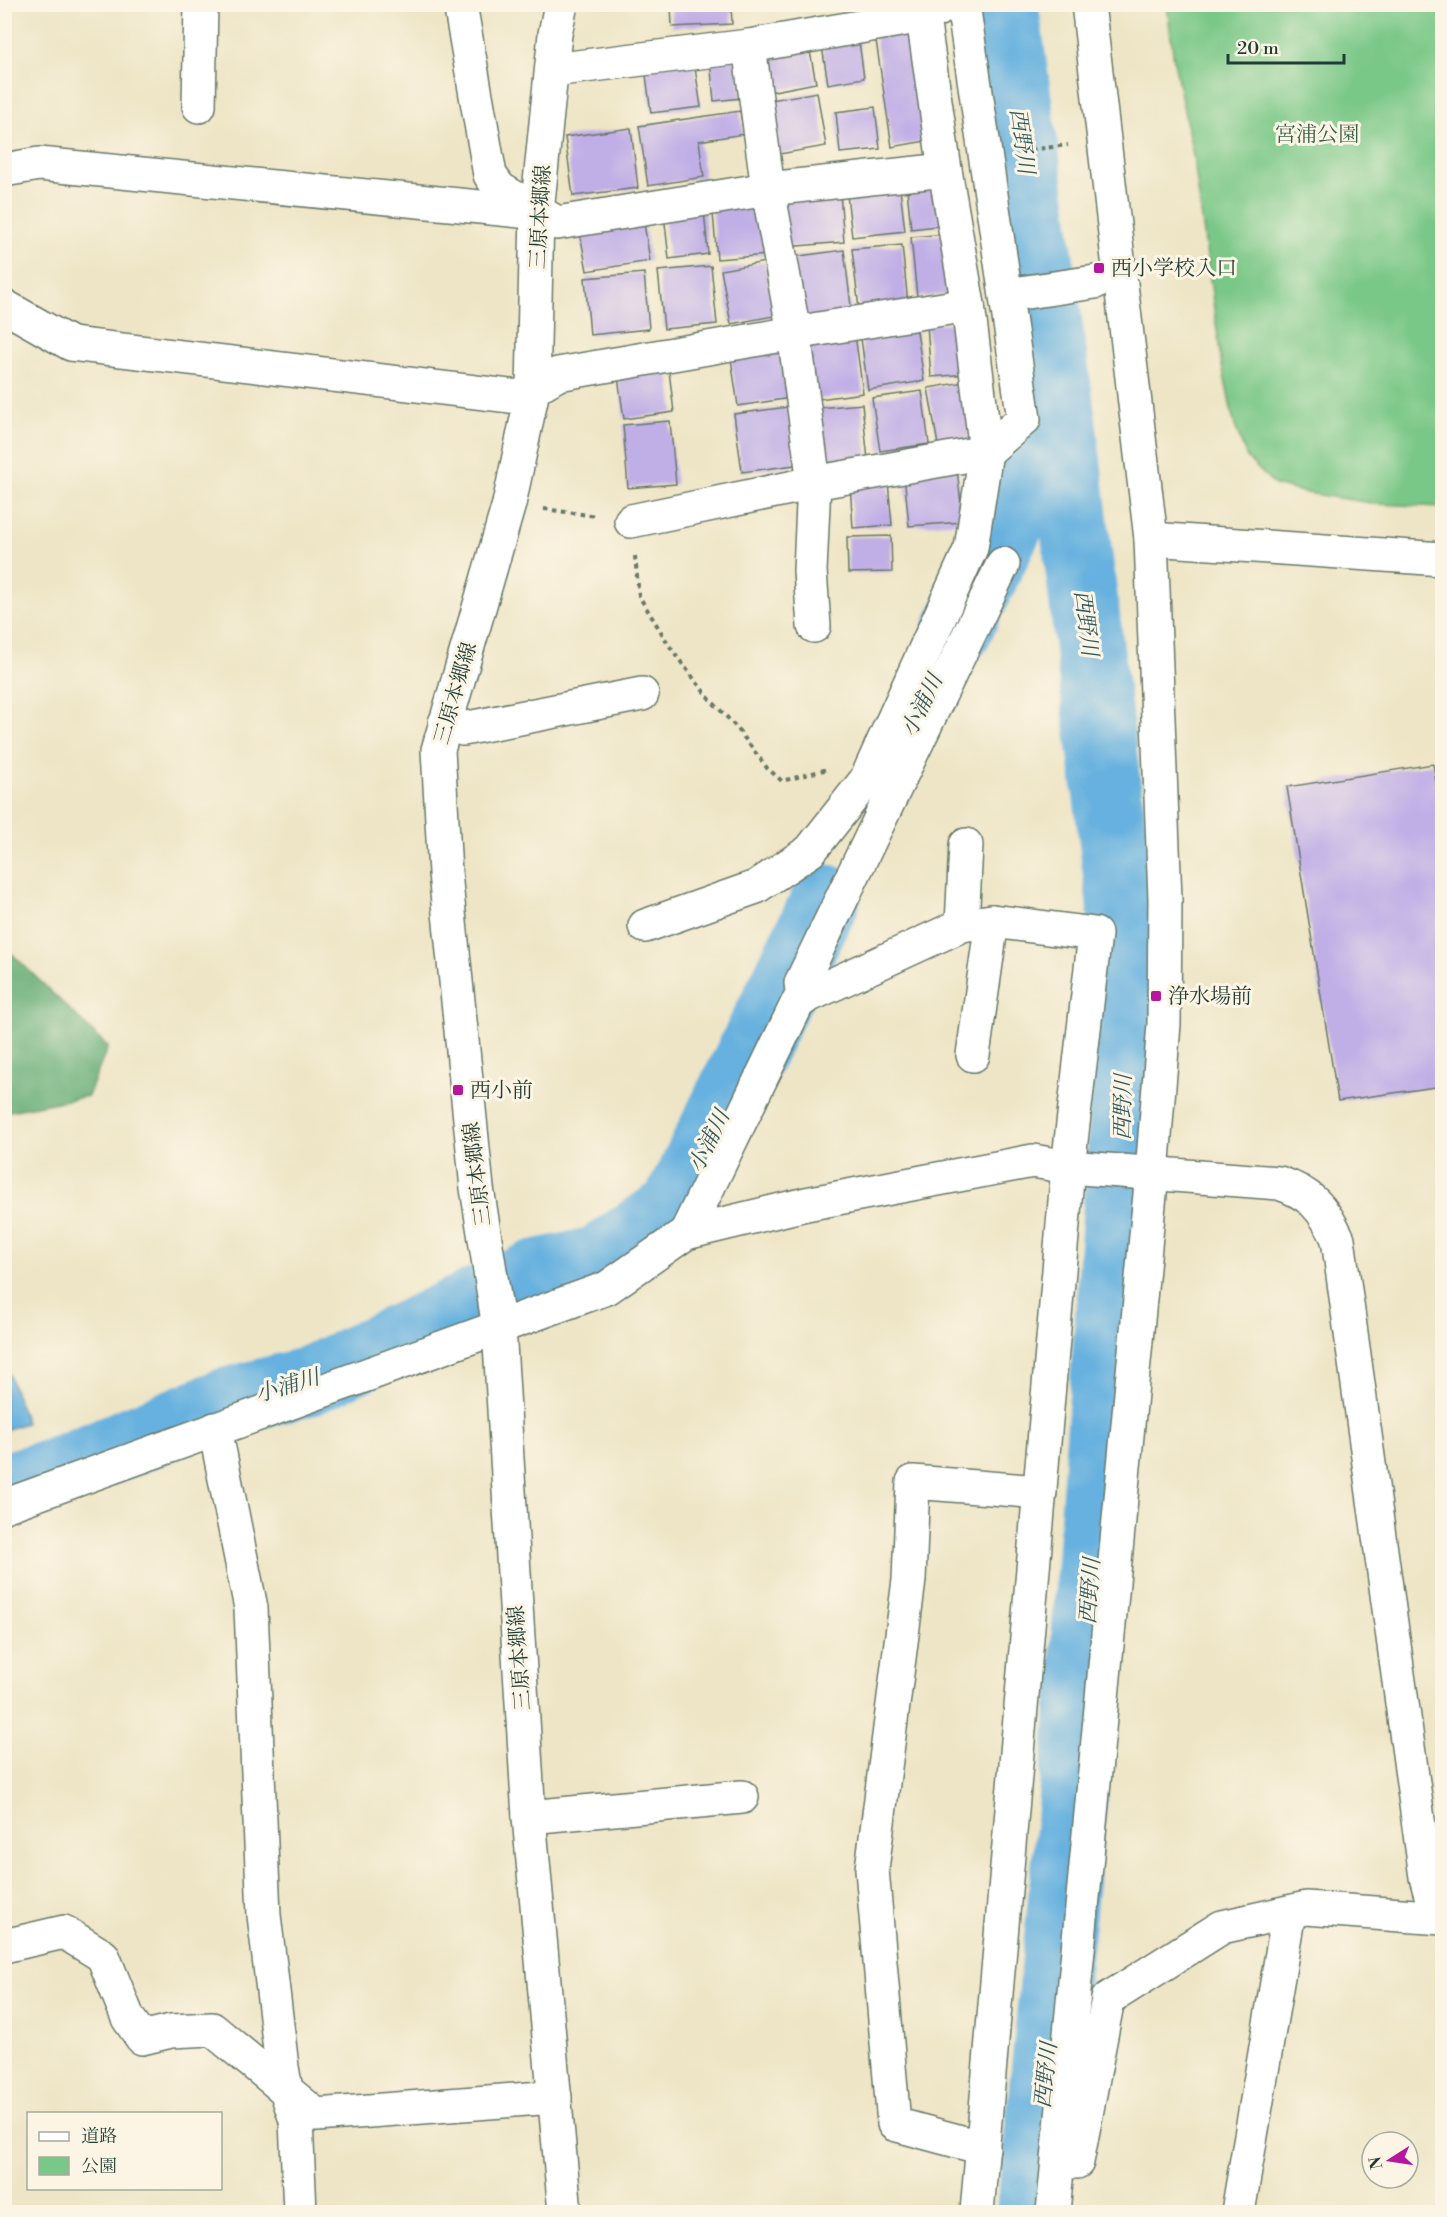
<svg xmlns="http://www.w3.org/2000/svg" width="1447" height="2217" viewBox="0 0 1447 2217" font-family="'Libre Bodoni','Noto Serif JP',serif">
<style>
.green{fill:#7ac887;stroke:#4c825e;stroke-width:1.5}
.forest{fill:#63ac74;stroke:#417454;stroke-width:1.5}
.water{fill:#66b1df;stroke:#42778a;stroke-width:1.5}
.lines{fill:none;stroke-linecap:round;stroke-linejoin:round}
.river{stroke:#66b1df;stroke-width:69}
.building{fill:#c0aee6}
.minor-casing{stroke:#677867;stroke-width:36}
.major-casing{stroke:#677867;stroke-width:36}
.path{stroke:#677867;stroke-width:4;stroke-dasharray:4.5 4.5;stroke-linecap:butt}
.minor{stroke:#fff;stroke-width:33}
.major{stroke:#fff;stroke-width:33}
.poi-dot{fill:#b5179e;stroke:#fcf5e5;stroke-width:2}
.labels{text-anchor:middle;stroke-width:6;stroke-linejoin:round;paint-order:stroke}
.park-label{font-size:21px;fill:#366049;stroke:#fcf5e5}
.street-label{font-size:21px;fill:#1f3d34;stroke:#fcf5e5}
.poi-label{font-size:21px;fill:#1f3d34;stroke:#fcf5e5;text-anchor:start}
.water-label{font-size:22px;font-style:italic;fill:#315a5f;stroke:#fcf5e5}
</style>
<rect width="100%" height="100%" fill="#fcf5e5"/>
<filter id="ink" filterUnits="userSpaceOnUse"><feTurbulence type="fractalNoise" baseFrequency=".0167" numOctaves="2"/><feDisplacementMap in="SourceGraphic" scale="12" xChannelSelector="R" yChannelSelector="G"/><feConvolveMatrix kernelMatrix="1 2 1 2 8 2 1 2 1" color-interpolation-filters="sRGB"/></filter>
<filter id="wash" filterUnits="userSpaceOnUse"><feTurbulence type="fractalNoise" baseFrequency=".008" numOctaves="4" result="noise"/><feDisplacementMap in="SourceGraphic" scale="24" xChannelSelector="R" yChannelSelector="G"/><feGaussianBlur stdDeviation="1.35" result="paint"/><feColorMatrix in="noise" values="0 0 0 0 0 0 0 0 0 0 0 0 0 0 0 0 0 1.4 0 .05"/><feComposite in="paint" operator="in"/></filter>
<g filter="url(#wash)">
<rect width="100%" height="100%" fill="#eee5c6"/>
<path class="green" d="M1167,5h275v502l-64,-3 -71,-11 -32,-8 -28,-27 -13,-35 -13,-63 -27,-200 -20,-99z"/>
<path class="forest" d="M4,946l104,101 -20,49 -83,16z"/>
<path class="water" d="M5,1363l21,60 -21,7h-1z"/>
<g class="lines">
<g class="river">
<path d="M1004,4l57,414 61,493 1,219 -45,615 -47,467"/>
<path d="M956,633l105,-215"/>
<path d="M4,1487l54,-16 166,-68 85,-22 227,-107 60,-13 79,-53 151,-309"/>
</g>
</g>
<g id="blocks">
<g class="building">
<path d="M671,4h60l1,20 -60,3z"/>
<path d="M805,4h32v2l-31,5z"/>
<path d="M915,28l17,112 -40,7 -17,-113z"/>
<path d="M858,34l6,44 -36,6 -7,-44z"/>
<path d="M809,46l7,37 -47,9 -7,-37z"/>
<path d="M738,57l4,41 -28,3 -4,-41z"/>
<path d="M694,61l7,46 -50,6 -6,-45z"/>
<path d="M817,92l9,54 -46,8 -9,-54z"/>
<path d="M875,107l5,42 -40,4 -4,-41z"/>
<path d="M740,111l4,23 -45,7 5,36 -56,9 -9,-60z"/>
<path d="M631,128l7,60 -65,8 -8,-59z"/>
<path d="M942,185l4,40 -35,4 -4,-40z"/>
<path d="M900,189l5,42 -53,6 -5,-42z"/>
<path d="M840,193l4,49 -58,5 -5,-49z"/>
<path d="M762,198l6,57 -51,4 -5,-57z"/>
<path d="M704,210l4,44 -39,5 -5,-45z"/>
<path d="M643,217l7,44 -63,10 -8,-43z"/>
<path d="M947,234l6,60 -36,3 -6,-60z"/>
<path d="M902,245l6,59 -49,5 -7,-60z"/>
<path d="M844,250l8,64 -51,7 -9,-64z"/>
<path d="M765,262l9,54 -43,8 -10,-54z"/>
<path d="M711,266l6,58 -53,5 -6,-58z"/>
<path d="M644,273l5,56 -59,6 -5,-57z"/>
<path d="M963,322l4,52 -36,3 -4,-52z"/>
<path d="M916,324l8,57 -56,9 -8,-59z"/>
<path d="M855,334l8,59 -51,7 -8,-60z"/>
<path d="M782,344l8,54 -52,8 -8,-54z"/>
<path d="M668,363l6,49 -50,7 -7,-49z"/>
<path d="M969,381l9,57 -40,7 -10,-57z"/>
<path d="M922,391l7,53 -49,7 -8,-53z"/>
<path d="M862,404l6,56 -43,3 -6,-55z"/>
<path d="M788,407l7,58 -53,7 -8,-58z"/>
<path d="M670,421l6,63 -48,4 -5,-63z"/>
<path d="M957,469l6,53 -54,4 -5,-52z"/>
<path d="M888,482l4,43 -39,3 -3,-43z"/>
<path d="M891,536l1,36 -44,1 -1,-36z"/>
<path d="M1433,764l9,57v265l-104,15 -51,-314z"/>
</g>
</g>
</g>
<g filter="url(#ink)">
<use href="#blocks" fill-opacity="0" stroke="#677867" stroke-width="1.5"/>
<g class="lines">
<defs>
<g id="minor">
<path d="M460,4l30,171 10,14 57,34 211,-34 177,-19"/>
<path d="M749,46l19,143 26,144 20,150 -4,88 4,55"/>
<path d="M552,70l197,-24 174,-30 20,-9"/>
<path d="M199,106l2,-102"/>
<path d="M4,170l35,-6 492,48"/>
<path d="M1006,295l89,-13"/>
<path d="M4,306l67,38 448,53 39,-23 236,-41 174,-28"/>
<path d="M631,521l183,-38 172,-31 38,-33 -61,-415"/>
<path d="M1151,539l291,20"/>
<path d="M445,723l18,6 179,-35"/>
<path d="M962,925l4,-80"/>
<path d="M645,926l111,-39 54,-36 56,-71 105,-232 15,-96 -18,-147 -23,-135 -24,-166"/>
<path d="M803,999l-2,-16 202,-419"/>
<path d="M973,1055l19,-134"/>
<path d="M686,1233l113,-233 163,-75 30,-4 103,13 -27,233 -91,1045"/>
<path d="M215,1429l36,179 13,307 18,152 4,23 10,30 4,92"/>
<path d="M4,1506l603,-218 79,-55 120,-29 227,-43 35,6 211,16c32,10 45,26 59,56l88,638 11,40"/>
<path d="M529,1817l213,-20"/>
<path d="M4,1946l60,-14 39,24 25,62 14,20 29,-7 41,-2 104,86 239,-18"/>
<path d="M983,2148l-89,-24 -22,-255 37,-289 4,-98 127,10"/>
<path d="M1065,2158l12,4 31,-163 114,-72 84,-19 136,10"/>
<path d="M1053,2212l99,-1039 12,-149 1,-125 -14,-360 -63,-535"/>
<path d="M1238,2212l51,-300"/>
</g>
<path id="major" d="M561,4l-6,30 -18,178 -4,178 -24,114 -71,246 7,123 32,315 22,140 30,489 36,395"/>
</defs>
<use href="#minor" class="minor-casing"/>
<use href="#major" class="major-casing"/>
<g class="path">
<path d="M1022,151l46,-6"/>
<path d="M544,509l52,7"/>
<path d="M635,556l4,40 35,57 34,44 29,31 30,40 15,13 46,-12"/>
</g>
<use href="#minor" class="minor"/>
<use href="#major" class="major"/>
</g>
</g>
<g class="poi-dot">
<rect x="1093" y="262" width="12" height="12" rx="3"/>
<rect x="1150" y="990" width="12" height="12" rx="3"/>
<rect x="452" y="1084" width="12" height="12" rx="3"/>
</g>
<g class="labels">
<g class="park-label">
<text x="1317" y="141">宮浦公園</text>
</g>
<g class="street-label">
<text transform="translate(540 217) rotate(-87)" y="7">三原本郷線</text>
<text transform="translate(455 693) rotate(-74)" y="7">三原本郷線</text>
<text transform="translate(477 1174) rotate(-97)" y="7">三原本郷線</text>
<text transform="translate(519 1658) rotate(-94)" y="7">三原本郷線</text>
</g>
<g class="poi-label">
<text x="1111" y="275">西小学校入口</text>
<text x="1168" y="1003">浄水場前</text>
<text x="470" y="1097">西小前</text>
</g>
<g class="water-label">
<text transform="translate(1023 141) rotate(82)" y="8">西野川</text>
<text transform="translate(1087 623) rotate(83)" y="8">西野川</text>
<text transform="translate(921 705) rotate(-64)" y="8">小浦川</text>
<text transform="translate(1122 1107) rotate(-89)" y="8">西野川</text>
<text transform="translate(708 1141) rotate(-64)" y="8">小浦川</text>
<text transform="translate(287 1385) rotate(-17)" y="8">小浦川</text>
<text transform="translate(1089 1591) rotate(-86)" y="8">西野川</text>
<text transform="translate(1045 2075) rotate(-84)" y="8">西野川</text>
</g>
</g>
<rect width="1447" height="2217" fill="none" stroke="#fcf5e5" stroke-width="24"/>
<rect x="27" y="2112" width="195" height="78" fill="#fcf5e5" stroke="#a4ab9e" stroke-width="1.5"/>
<rect x="39" y="2132" width="30" height="9" fill="#ffffff" stroke="#a4ab9e" stroke-width="1.5"/>
<text x="81" y="2142" font-size="18" fill="#1f3d34">道路</text>
<rect x="39" y="2157" width="30" height="18" fill="#7ac887" stroke="#a4ab9e" stroke-width="1.5"/>
<text x="81" y="2172" font-size="18" fill="#1f3d34">公園</text>
<g transform="translate(1390 2160) rotate(258)"><circle r="28" fill="#fcf5e5" stroke="#a4ab9e" stroke-width="1.5"/>
<path d="M0-4.5L10 22L0 15L-10 22Z" fill="#b5179e"/>
<text y="-9" font-size="16" font-weight="bold" text-anchor="middle" fill="#1f3d34">N</text>
</g>
<path d="M1228 54v9h116v-9" fill="none" stroke="#1f3d34" stroke-width="3"/>
<text x="1237" y="54" font-size="18" fill="#1f3d34" stroke="#fcf5e5" stroke-width="4.5" paint-order="stroke">20 m</text>
</svg>
